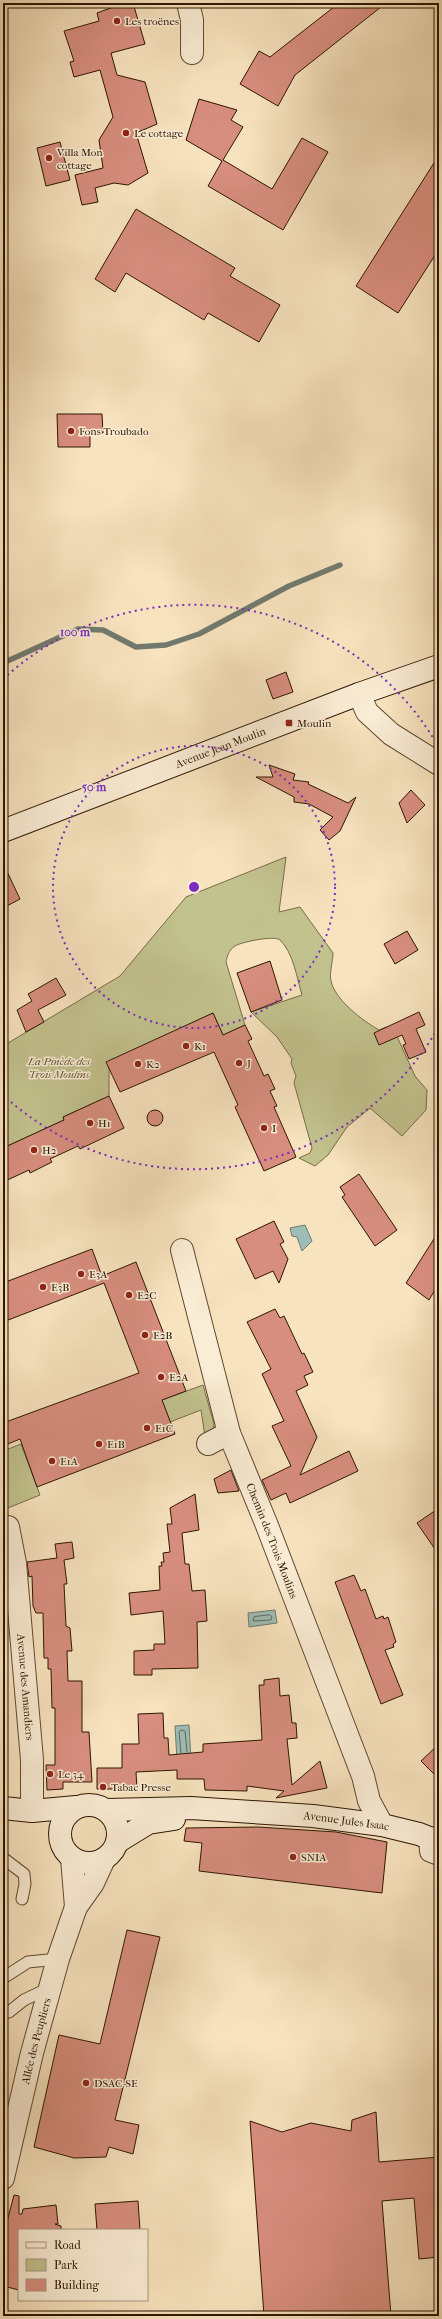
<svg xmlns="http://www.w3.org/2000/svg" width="442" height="2319" viewBox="0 0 442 2319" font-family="'IM FELL French Canon',serif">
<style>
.green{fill:#c2c28e;stroke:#786c48}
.water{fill:#9ebdb6;stroke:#717a6e}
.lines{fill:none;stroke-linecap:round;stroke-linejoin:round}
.shore{stroke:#66695c;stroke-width:1}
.stream{stroke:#717a6e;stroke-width:5.5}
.building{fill:#d88e7f;stroke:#2e1501}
.service-casing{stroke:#604830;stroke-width:13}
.minor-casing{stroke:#604830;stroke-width:24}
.secondary-casing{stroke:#2e1501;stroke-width:24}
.service{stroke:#faedd5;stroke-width:11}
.minor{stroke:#faedd5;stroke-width:22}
.secondary{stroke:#faedd5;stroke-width:22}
.ring{fill:none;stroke:#7b2cbf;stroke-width:2;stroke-dasharray:2 4}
.poi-dot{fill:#8f2418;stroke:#faedd5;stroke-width:1.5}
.labels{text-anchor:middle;stroke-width:3;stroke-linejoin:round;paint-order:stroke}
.poi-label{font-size:11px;fill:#2e1501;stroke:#faedd5;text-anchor:start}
.street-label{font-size:11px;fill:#2e1501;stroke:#faedd5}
.park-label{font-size:11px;font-style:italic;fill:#625232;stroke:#faedd5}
.centre{fill:#7b2cbf;stroke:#faedd5;stroke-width:2}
.ring-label{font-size:12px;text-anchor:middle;font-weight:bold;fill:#7b2cbf;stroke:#faedd5;stroke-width:3;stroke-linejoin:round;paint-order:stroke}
</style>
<rect width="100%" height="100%" fill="#f7e3be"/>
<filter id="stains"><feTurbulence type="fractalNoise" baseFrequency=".005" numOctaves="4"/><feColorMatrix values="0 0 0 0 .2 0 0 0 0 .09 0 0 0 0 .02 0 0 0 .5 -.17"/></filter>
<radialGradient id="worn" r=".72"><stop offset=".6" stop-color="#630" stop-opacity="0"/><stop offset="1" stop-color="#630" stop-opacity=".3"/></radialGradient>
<g class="green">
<path d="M286,857l-7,55 21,-5 33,46c0,8 -4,20 -2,28 4,19 32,40 48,49l7,-3 9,5 20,44 12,14 -1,20 -24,26 -32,-28 -23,19 -19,28 -13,11 -16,-8 11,-5 2,-5 -18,-65 2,-7 -5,-13 1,-4 -15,-22 -26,-25 51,-17c-5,-17 -9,-43 -22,-55 -5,-5 -39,2 -45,6 -6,4 -8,10 -9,16l19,63 -22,10 -10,-22 -104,55v28l-46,21 1,3 -61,28v30v-132l117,-70 66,-79z"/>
<path d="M203,1385l11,39 -1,6 -8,7 -4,-27 -31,12 -8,-22z"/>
<path d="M21,1444l19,51 -37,15v-59z"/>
</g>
<g class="water">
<path d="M305,1225l7,16 -10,10 -5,-14 -5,-1 -2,-8z"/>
<path d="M275,1610l2,13 -28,4 -1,-14z"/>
<path d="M189,1725l2,34 -14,1 -2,-34z"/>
</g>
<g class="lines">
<g class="shore">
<path d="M270,1615l2,2 -1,3 -18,1 1,-4z"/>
<path d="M181,1753l-2,-21 2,-2 4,1 2,21"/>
</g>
<path class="stream" d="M3,663l75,-34 25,1 33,17 30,-2 33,-11 90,-48 51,-21"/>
</g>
<g class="building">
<path d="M124,3h9l12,41 -34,9 6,22 28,7 12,42 -21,9 12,40 -20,12 -14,-2 -19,5 3,14 -16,3 -7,-30 28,-7 -4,-28 14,-23 -13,-47 -26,7 -4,-15 4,-1 -10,-30 35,-10 -2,-8z"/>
<path d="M339,3h47l-91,72 -17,31 -38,-22 19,-33 11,6z"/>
<path d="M199,99l38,11 -6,10 12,7 -20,33 49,29 30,-51 26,14 -45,78 -75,-44 14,-25 -36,-21z"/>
<path d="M60,142l10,38 -24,6 -9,-38z"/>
<path d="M439,155v94l-41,64 -42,-27z"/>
<path d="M136,209l99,59 -5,8 50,29 -21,37 -51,-29 -4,7 -78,-47 -11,19 -20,-13z"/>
<path d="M57,414h45l1,19h-13v14h-32z"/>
<path d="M286,672l7,20 -20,7 -7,-19z"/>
<path d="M269,765l26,9 -2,6 16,2 -1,2 40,19 8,-6 -16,34 -11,9 -9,-10 13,-13 -24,-13 -15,-2v-5l-38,-20h17z"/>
<path d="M411,790l14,15 -18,18 -8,-20z"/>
<path d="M3,863l17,36 -17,9z"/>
<path d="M407,931l11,19 -23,14 -11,-20z"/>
<path d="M270,961l12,39 -31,12 -14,-39z"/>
<path d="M56,978l10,17 -28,15 6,12 -18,10 -9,-22 15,-9 -4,-7z"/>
<path d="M419,1012l6,13 -9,4 10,23 -17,7 -6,-14 3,-1 -4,-9 -23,10 -5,-12z"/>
<path d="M213,1013l10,22 22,-10 7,14 -4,2 16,35 4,-2 7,15 -5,2 7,15 -3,1 22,50 -32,14 -29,-64 3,-2 -24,-53 -94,40 -14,-30z"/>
<path d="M109,1096l15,32 -44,21 -2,-3 -28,13 2,3 -22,11 -1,-3 -26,12v-34l61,-28 -1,-3z"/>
<circle cx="155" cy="1118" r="8"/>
<path d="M359,1174l38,56 -22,16 -33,-49 3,-2 -5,-8z"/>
<path d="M274,1221l10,21 -4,2 8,15 -9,24 -6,-12 -18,8 -19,-40z"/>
<path d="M439,1231v52l-10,17 -23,-17z"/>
<path d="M92,1249l10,27 34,-14 50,129 -24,9 13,34 -138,53 -17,-48 -17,7v-23l136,-50 -35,-90 -101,39v-39z"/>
<path d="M275,1309l5,9 4,-2 18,38 2,-1 9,19 -9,4 4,9 -12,6 21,46 -17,38 49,-24 9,20 -68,32 -4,-10 -15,7 -9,-20 29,-14 -19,-40 12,-5 -22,-47 9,-5 -24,-47z"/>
<path d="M231,1470l8,21 -21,2 -4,-14z"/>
<path d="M195,1494l4,36 -17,3 3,31h4l3,27 13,-1 2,31 -10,1 1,46 -46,1v6h-18v-24l20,-1v-6h11l-2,-33 -32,4 -2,-22 31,-3 -1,-24h3l-1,-4h3l-1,-9 7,-1 -3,-28h5l-2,-16z"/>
<path d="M439,1508v47l-22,-32z"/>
<path d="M72,1542l2,16 -10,2 3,24h-3l2,42 4,2 2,23h-5l1,30h14v51h7l3,50h-29v7l-16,1 -1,-25h9v-57h-3l-1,-39h-3v-11h-4l-1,-45h-7l-3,-7 -1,-30 -3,1 -2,-15 30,-4 -2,-14z"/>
<path d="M354,1575l7,16 4,-2 11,30 7,-3 1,3 4,-2 8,25 -3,2 1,3 -9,3 18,45 -22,9 -46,-122z"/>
<path d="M279,1678l1,18 9,-1 3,28h4l1,15 -10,1 5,46 28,-24 7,27 -51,10 8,-7 -37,-5v5l-42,-1 -1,-11h-27v-9l-41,2 1,17h-40v-21h25v-24h17l-1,-30 25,-1 1,25h4l1,17 34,-3v-8l59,-4 -3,-55h5v-5z"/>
<path d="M439,1744v35l-18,-18z"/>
<path d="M258,1827l78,5 51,10 -5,51 -183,-22 3,-28 -18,-2 2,-13z"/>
<path d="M127,1930l33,7 -45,183 24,5 -6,29 -24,-7 -3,10 -32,1 -40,-11 25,-112 41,9z"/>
<path d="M376,2112l3,50 60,-5v100l-20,2 -5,-61 -32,3 9,115h-127l-14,-195 32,11 29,-9 40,8 1,-11z"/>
<path d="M14,2195l5,1v18h3l1,-5 33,-4 2,19h-3l6,2v4h-42v60l-16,-4v-49z"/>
<path d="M138,2201l2,29h-43l-2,-26z"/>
</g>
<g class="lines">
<defs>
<g id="service">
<path d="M3,1858l21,16 1,10 -3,15"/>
<path d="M3,1978l25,-16 30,-3"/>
<path d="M9,2012l15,-12 25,-12"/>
</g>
<g id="minor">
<path d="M188,3l4,17v33"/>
<path d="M359,694l8,18 24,22 48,30"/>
<path id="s1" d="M182,1250l47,183 37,90 97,253 6,25 13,24"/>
<path d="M208,1444l21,-11"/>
<path id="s2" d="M8,1527l7,36 17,197v51"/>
<path d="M430,1838l1,13 8,3"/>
<path d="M72,1858l4,49"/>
<path id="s3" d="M3,2178l29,-125 26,-94 18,-52 17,-24 11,-24"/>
</g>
<g id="secondary">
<path id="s4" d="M3,831l356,-137 80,-28"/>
<circle cx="89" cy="1834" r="29"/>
<path d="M3,1808l29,3 44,-4"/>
<path id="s5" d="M106,1810l85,-2 122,8 69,9 37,9 20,8"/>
<path d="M117,1842l31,-19 26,-4"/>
</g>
</defs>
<use href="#service" class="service-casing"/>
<use href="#minor" class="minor-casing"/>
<use href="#secondary" class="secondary-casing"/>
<use href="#service" class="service"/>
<use href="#minor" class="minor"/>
<use href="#secondary" class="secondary"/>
</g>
<g class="ring">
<circle cx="194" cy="887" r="141"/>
<path d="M438 1028A282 282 0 0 1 3 1095M3 679A282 282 0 0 1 438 746"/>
</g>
<g class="poi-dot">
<circle cx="117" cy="21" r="4"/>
<circle cx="126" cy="133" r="4"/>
<circle cx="49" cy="158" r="4"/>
<circle cx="71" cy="431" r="4"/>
<rect x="285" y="719" width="8" height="8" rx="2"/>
<circle cx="186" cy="1046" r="4"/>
<circle cx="239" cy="1063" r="4"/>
<circle cx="138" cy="1064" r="4"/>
<circle cx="90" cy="1123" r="4"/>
<circle cx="264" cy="1128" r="4"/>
<circle cx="34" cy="1150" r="4"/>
<circle cx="81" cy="1274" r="4"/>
<circle cx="43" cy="1287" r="4"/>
<circle cx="129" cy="1295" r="4"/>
<circle cx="145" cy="1335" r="4"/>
<circle cx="161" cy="1377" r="4"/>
<circle cx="147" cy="1428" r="4"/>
<circle cx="99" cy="1444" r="4"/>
<circle cx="52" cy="1461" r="4"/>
<circle cx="50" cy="1774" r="4"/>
<circle cx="103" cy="1787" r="4"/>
<circle cx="293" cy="1857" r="4"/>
<circle cx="86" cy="2083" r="4"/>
</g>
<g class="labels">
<g class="poi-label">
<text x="125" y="25">Les troënes</text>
<text x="134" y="137">Le cottage</text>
<text x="57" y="156">Villa Mon<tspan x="57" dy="13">cottage</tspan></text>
<text x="79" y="435">Fons Troubado</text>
<text x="297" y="727">Moulin</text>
<text x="194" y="1050">K1</text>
<text x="247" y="1067">J</text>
<text x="146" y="1068">K2</text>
<text x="98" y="1127">H1</text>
<text x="272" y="1132">I</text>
<text x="42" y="1154">H2</text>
<text x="89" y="1278">E3A</text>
<text x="51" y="1291">E3B</text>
<text x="137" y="1299">E2C</text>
<text x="153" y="1339">E2B</text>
<text x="169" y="1381">E2A</text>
<text x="155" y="1432">E1C</text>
<text x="107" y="1448">E1B</text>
<text x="60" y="1465">E1A</text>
<text x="58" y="1778">Le 34</text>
<text x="111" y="1791">Tabac Presse</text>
<text x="301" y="1861">SNIA</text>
<text x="94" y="2087">DSAC-SE</text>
</g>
<g class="street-label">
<text dy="4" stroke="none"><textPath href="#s4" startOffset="233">Avenue Jean Moulin</textPath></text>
<text dy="4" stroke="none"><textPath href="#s1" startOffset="305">Chemin des Trois Moulins</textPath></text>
<text dy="4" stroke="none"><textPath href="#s2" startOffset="161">Avenue des Amandiers</textPath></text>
<text dy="4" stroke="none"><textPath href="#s5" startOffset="241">Avenue Jules Isaac</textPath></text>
<text dy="4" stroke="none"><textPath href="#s3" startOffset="141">Allée des Peupliers</textPath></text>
</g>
<g class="park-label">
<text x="59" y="1065">La Pinède des<tspan x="59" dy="13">Trois Moulins</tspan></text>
</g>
</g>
<circle cx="194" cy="887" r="6" class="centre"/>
<g class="ring-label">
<text x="75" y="636">100 m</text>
<text x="94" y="791">50 m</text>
</g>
<rect width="442" height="2319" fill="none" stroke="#f7e3be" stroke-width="16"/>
<rect x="4" y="4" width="434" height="2311" fill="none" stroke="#2e1501" stroke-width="2"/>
<rect x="8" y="8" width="426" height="2303" fill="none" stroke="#2e1501"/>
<rect x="18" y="2229" width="130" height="72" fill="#faedd5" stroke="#a89780"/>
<rect x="26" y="2242" width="20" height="6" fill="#faedd5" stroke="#a89780"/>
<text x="54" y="2249" font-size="12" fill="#2e1501">Road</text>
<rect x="26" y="2259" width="20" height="12" fill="#c2c28e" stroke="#a89780"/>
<text x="54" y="2269" font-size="12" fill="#2e1501">Park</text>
<rect x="26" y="2279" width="20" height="12" fill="#d88e7f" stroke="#a89780"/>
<text x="54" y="2289" font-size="12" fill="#2e1501">Building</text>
<rect width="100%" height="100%" filter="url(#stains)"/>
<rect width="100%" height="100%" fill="url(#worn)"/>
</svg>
